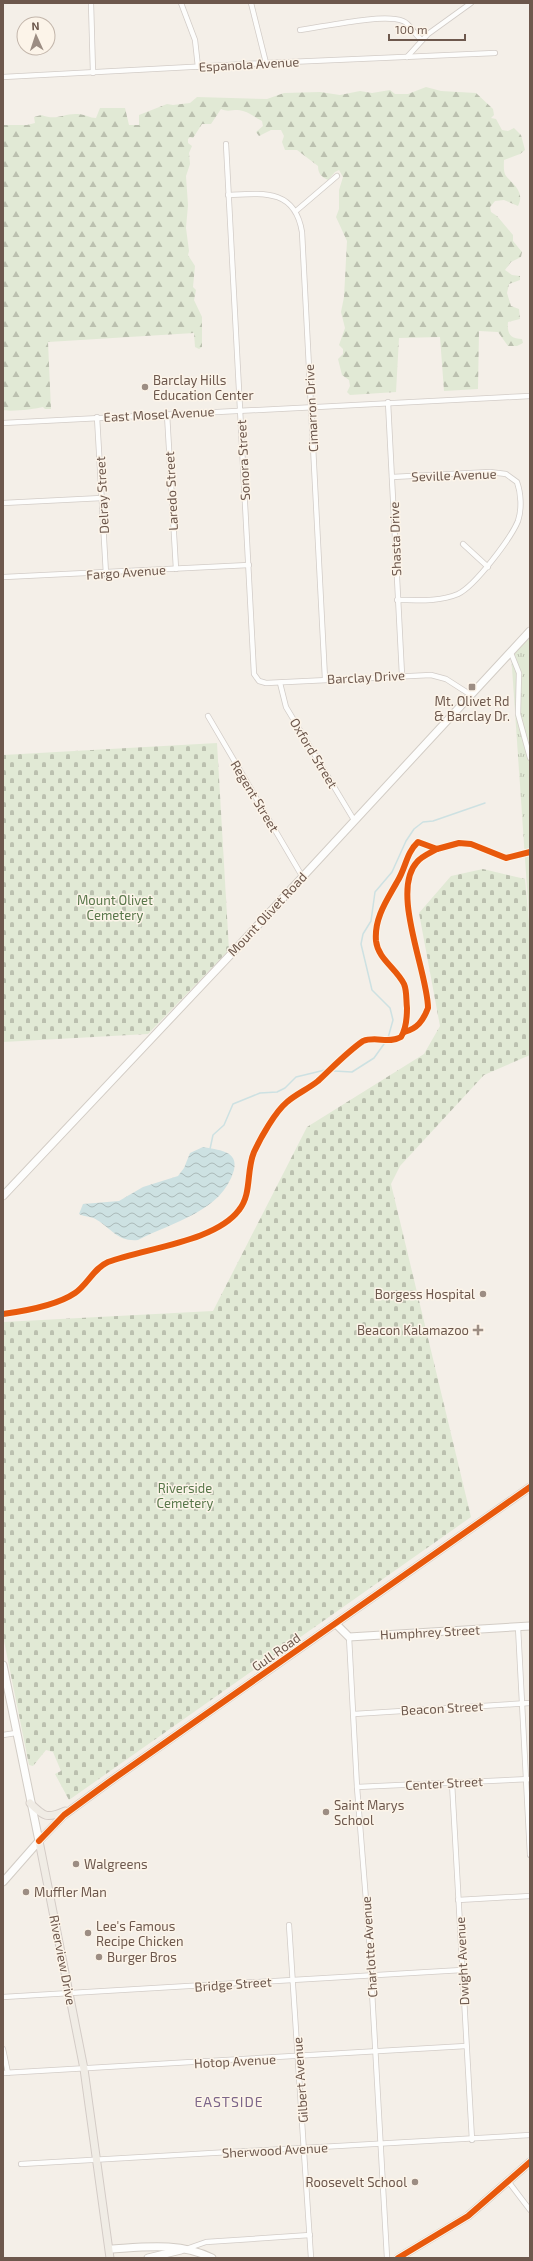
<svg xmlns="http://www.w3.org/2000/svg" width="533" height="2261" viewBox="0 0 533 2261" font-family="'Exo 2',sans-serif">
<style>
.grass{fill:url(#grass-tufts)}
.forest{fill:url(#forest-firs)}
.cemetery{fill:url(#cemetery-stones)}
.water{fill:url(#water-waves)}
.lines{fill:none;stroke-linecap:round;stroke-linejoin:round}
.stream{stroke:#cde1e2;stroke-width:1.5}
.street-casing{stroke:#d2ccc7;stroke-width:6}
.secondary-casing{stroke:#d2ccc5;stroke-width:9}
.primary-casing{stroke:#d3cbc6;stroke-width:9}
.street{stroke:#fdfdfc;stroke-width:4.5}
.secondary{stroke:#fdfdfc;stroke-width:7}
.primary{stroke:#f0ece5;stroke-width:7}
.cycleway-casing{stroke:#fcf4e9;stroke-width:8}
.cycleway{stroke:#e8590c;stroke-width:6}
.poi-dot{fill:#9c8d83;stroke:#fcf4e9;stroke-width:1.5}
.labels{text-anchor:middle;stroke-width:3;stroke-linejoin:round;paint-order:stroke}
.street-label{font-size:13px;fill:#6d584d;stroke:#fcf4e9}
.poi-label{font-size:13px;fill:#6d584d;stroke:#fcf4e9;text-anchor:start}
.park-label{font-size:13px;fill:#58774a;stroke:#fcf4e9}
.neighbourhood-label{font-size:14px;letter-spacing:1px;fill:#7c668a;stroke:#fcf4e9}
</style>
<defs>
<pattern id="grass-tufts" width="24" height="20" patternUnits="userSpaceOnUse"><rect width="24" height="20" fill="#e1e9d5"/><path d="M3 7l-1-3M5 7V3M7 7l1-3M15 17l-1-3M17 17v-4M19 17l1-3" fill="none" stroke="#bbc0af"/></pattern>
<pattern id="forest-firs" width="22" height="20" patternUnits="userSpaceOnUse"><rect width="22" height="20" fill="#e1e9d5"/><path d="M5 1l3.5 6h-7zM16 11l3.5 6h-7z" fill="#bbc0af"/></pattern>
<pattern id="cemetery-stones" width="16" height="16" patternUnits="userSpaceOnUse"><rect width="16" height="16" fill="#e1e9d5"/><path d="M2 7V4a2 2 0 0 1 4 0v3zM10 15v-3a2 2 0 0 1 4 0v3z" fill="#bbc0af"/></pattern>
<pattern id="water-waves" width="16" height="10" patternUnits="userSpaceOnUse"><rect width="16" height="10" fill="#cde1e2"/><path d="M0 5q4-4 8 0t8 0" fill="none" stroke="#abb9b9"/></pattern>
</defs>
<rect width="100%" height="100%" fill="#f4efe8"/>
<path class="grass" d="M530,631v301l-19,-279z"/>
<path class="forest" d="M426,87l15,4 35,2 17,16 1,6 -3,3 5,1 6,11 6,1 6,-3 7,7 4,15 -5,4 -16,6c0,4 -1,12 2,16 8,9 19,16 12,30l-14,-6 -9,1 -5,6 1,5 6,4 16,19v6l9,11 -1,5 -10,5 -6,8 7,5 8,1v4l-11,4 -2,9 4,13 8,3 1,10 -12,3c-1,11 2,17 14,17l1,4 -6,3h-9l-10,-14 -19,-1 -1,58 -34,2 -4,-54 -41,1 -3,54 -46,3 -3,-3 3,-6 -1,-6 -7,-5 -4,-16 5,-5v-5l-4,-4 6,-17 -4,-16 3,-15 3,-56 -11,-24 3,-8v-19l4,-13 -4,-7 -4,2 -7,8c-6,-3 -10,-6 -10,-14l-21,-16h-12l-3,-8 2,-6 -3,-6h-10l-12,6 -3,-4 7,-6 -1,-5c-7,-3 -11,-8 -19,-10 -8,-3 -14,2 -22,-2l-10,15h-9l-9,14 -3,-1 -2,2v4l4,3 -3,7 1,11 -4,12 2,29 -2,23 3,23 -1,4 7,11 -2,21 3,3 -2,10 8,17v30l-3,2 -4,-2 -1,-14 -146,9 3,67h-6l-2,-2c-7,2 -33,5 -40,3v-285h24l8,-2 -1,-6 7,-2c17,6 22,-2 37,-1 6,0 12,4 18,4l4,-10h25l4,17h10v-10l28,-11 6,1 17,-2 7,-6 70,2 17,-6 36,-1 20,3 20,-4 12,2 18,-3 5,4h13z"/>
<g class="cemetery">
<path d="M217,743l12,207 -81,84 -145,8v-287z"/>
<path d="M483,869l42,10 5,53v123l-46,20 -84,91 -9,18 80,333 -402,283 -14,-26 6,-3 -8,-19 -7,-2 -13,16 -4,-1 -26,-129v-314l210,-11 94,-184 117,-73 16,-28 -21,-113 32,-37z"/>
</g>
<path class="water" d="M203,1147c14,3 36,3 31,23 -12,42 -62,52 -96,70 -20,2 -26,-11 -41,-20 -5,-4 -12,-3 -18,-6l4,-10 36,-3 24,-14 35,-11 6,-8 6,-15z"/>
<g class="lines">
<g class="stream">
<path d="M388,1038l5,-18 -3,-12 -18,-18 -11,-46 2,-10 8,-13 4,-29 17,-20 14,-31 8,-12 9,-7 10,-1 52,-18"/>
<path d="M334,1071l18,1 22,-14 10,-14"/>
<path d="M210,1149l3,-14 11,-10 9,-21 27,-11 17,-1 8,-4 11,-11 29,-7"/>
</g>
<defs>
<g id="street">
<path d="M91,3l2,70"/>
<path d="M181,3l14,37 3,27"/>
<path d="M251,3l15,60"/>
<path d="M300,30c23,-3 83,-17 103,-9 8,3 11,14 19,19"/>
<path d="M407,57l21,-23 43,-31"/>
<path d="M3,77l263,-14 229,-10"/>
<path d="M226,144l28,530 5,7 7,2 165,-8 15,4 25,16"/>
<path d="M228,195c36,-2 67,-6 74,37l23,447"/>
<path d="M296,211l41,-35"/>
<path d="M388,402l14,273"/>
<path d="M167,414l9,155"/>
<path d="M97,417l9,157"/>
<path d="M3,423l527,-27"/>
<path d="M392,477l98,-5 16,2 11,8c4,11 5,27 1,39 -7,17 -43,65 -60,73 -19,8 -41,6 -61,6"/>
<path d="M3,503l99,-5"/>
<path d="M463,544l25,23"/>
<path d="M4,577l245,-12"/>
<path d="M511,653l8,20 -1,41 12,44"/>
<path d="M280,683l6,24 68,113"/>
<path d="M208,716l94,160"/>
<path d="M518,1627l12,228"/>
<path d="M349,1637l8,150 12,151 18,320"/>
<path d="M354,1714l176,-11"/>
<path d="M3,1735l13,-2"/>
<path d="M452,1783l20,357"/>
<path d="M357,1787l173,-8"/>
<path d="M458,1900l72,-4"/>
<path d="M289,1925l22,333"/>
<path d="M3,1997l459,-27"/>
<path d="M3,2049l5,24"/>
<path d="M3,2073l463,-27"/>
<path d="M21,2164l509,-29"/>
<path d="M508,2181l22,29"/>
<path d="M186,2249l20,-7 104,-7"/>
</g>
<g id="secondary">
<path d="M3,1196l231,-245 296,-320"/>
<path d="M336,1624l13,13 181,-11"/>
<path d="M3,1665l36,176 -36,41"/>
<path d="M110,2249c35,-2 69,-7 102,9"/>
<path d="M148,2258l33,-8"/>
<path d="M398,2258l70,-42 62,-54"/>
</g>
<g id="primary">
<path d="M30,1803c14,14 17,16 35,8"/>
<path d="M110,2258l-26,-189 -45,-228 25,-26 45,-33 421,-295"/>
</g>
</defs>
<use href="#street" class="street-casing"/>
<use href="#secondary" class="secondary-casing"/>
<use href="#primary" class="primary-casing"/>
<use href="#street" class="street"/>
<use href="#secondary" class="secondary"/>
<use href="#primary" class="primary"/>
<defs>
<g id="cycleway">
<path d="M404,1032c13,-3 19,-11 24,-24 0,-35 -38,-117 -11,-146 5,-6 13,-9 20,-13"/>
<path d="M3,1314c22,-3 53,-8 72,-21 12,-8 19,-25 33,-31 37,-14 107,-20 131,-52 13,-16 7,-39 15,-58 7,-15 21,-40 33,-50 9,-8 21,-13 31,-21 14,-13 29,-29 45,-40 13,-5 26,3 38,-4 5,-8 6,-20 6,-29 -1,-8 0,-17 -3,-24 -8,-16 -26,-25 -28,-43 -2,-23 11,-41 21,-59 9,-14 9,-29 21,-40l19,7 22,-6 12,1 35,14 24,-6"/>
<path d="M39,1841l25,-26 45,-33 421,-295"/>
<path d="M398,2258l70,-42 62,-54"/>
</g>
</defs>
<use href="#cycleway" class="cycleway-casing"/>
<use href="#cycleway" class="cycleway"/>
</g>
<g class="poi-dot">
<circle cx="145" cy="387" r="4"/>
<rect x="468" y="683" width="8" height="8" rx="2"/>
<circle cx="483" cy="1294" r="4"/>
<path d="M476 1324h4v4h4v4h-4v4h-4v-4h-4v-4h4z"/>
<circle cx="326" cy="1812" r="4"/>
<circle cx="76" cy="1864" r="4"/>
<circle cx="26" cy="1892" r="4"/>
<circle cx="88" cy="1933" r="4"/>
<circle cx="99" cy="1957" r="4"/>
<circle cx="415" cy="2182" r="4"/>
</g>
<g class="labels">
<g class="street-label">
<text transform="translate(249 64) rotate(-3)" y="5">Espanola Avenue</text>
<text transform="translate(311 408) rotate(-93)" y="5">Cimarron Drive</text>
<text transform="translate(159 414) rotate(-3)" y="5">East Mosel Avenue</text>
<text transform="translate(243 460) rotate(-93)" y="5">Sonora Street</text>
<text transform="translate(454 475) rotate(-2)" y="5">Seville Avenue</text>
<text transform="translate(171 491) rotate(-93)" y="5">Laredo Street</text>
<text transform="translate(102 495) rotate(-93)" y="5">Delray Street</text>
<text transform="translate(395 539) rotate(-92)" y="5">Shasta Drive</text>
<text transform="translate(126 572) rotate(-4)" y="5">Fargo Avenue</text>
<text transform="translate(366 677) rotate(-3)" y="5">Barclay Drive</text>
<text transform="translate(314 753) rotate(59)" y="5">Oxford Street</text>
<text transform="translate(255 796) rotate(59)" y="5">Regent Street</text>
<text transform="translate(267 914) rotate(-47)" y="5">Mount Olivet Road</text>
<text transform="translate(430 1632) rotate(-3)" y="5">Humphrey Street</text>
<text transform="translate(276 1652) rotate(-35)" y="5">Gull Road</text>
<text transform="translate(442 1708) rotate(-3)" y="5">Beacon Street</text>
<text transform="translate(444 1783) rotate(-3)" y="5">Center Street</text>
<text transform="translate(369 1947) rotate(-94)" y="5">Charlotte Avenue</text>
<text transform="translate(63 1960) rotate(79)" y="5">Riverview Drive</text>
<text transform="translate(462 1961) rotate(-93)" y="5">Dwight Avenue</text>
<text transform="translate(233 1984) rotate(-4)" y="5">Bridge Street</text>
<text transform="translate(235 2061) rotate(-3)" y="5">Hotop Avenue</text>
<text transform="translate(300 2080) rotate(-94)" y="5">Gilbert Avenue</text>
<text transform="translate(275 2150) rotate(-3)" y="5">Sherwood Avenue</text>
</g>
<g class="poi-label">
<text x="153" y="385">Barclay Hills<tspan x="153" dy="15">Education Center</tspan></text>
<text x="472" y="706" text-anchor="middle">Mt. Olivet Rd<tspan x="472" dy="15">&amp; Barclay Dr.</tspan></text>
<text x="475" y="1299" text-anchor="end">Borgess Hospital</text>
<text x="469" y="1335" text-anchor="end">Beacon Kalamazoo</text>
<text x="334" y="1810">Saint Marys<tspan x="334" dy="15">School</tspan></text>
<text x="84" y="1869">Walgreens</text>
<text x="34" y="1897">Muffler Man</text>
<text x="96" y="1931">Lee's Famous<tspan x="96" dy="15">Recipe Chicken</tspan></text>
<text x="107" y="1962">Burger Bros</text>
<text x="407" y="2187" text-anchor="end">Roosevelt School</text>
</g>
<g class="park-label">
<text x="115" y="905">Mount Olivet<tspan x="115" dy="15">Cemetery</tspan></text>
<text x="185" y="1493">Riverside<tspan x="185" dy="15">Cemetery</tspan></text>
</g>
<g class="neighbourhood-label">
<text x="229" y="2107">EASTSIDE</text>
</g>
</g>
<rect width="533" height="2261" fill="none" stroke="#6d584d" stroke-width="8"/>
<g transform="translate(36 36) rotate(357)"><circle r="19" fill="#fcf4e9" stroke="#c3b6ab"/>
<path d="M0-3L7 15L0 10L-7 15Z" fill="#9c8d83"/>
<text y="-6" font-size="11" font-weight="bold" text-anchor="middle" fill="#6d584d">N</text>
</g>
<path d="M389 34v6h76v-6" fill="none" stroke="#6d584d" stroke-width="2"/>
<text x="395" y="34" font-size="12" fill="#6d584d" stroke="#fcf4e9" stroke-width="3" paint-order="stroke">100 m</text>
</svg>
